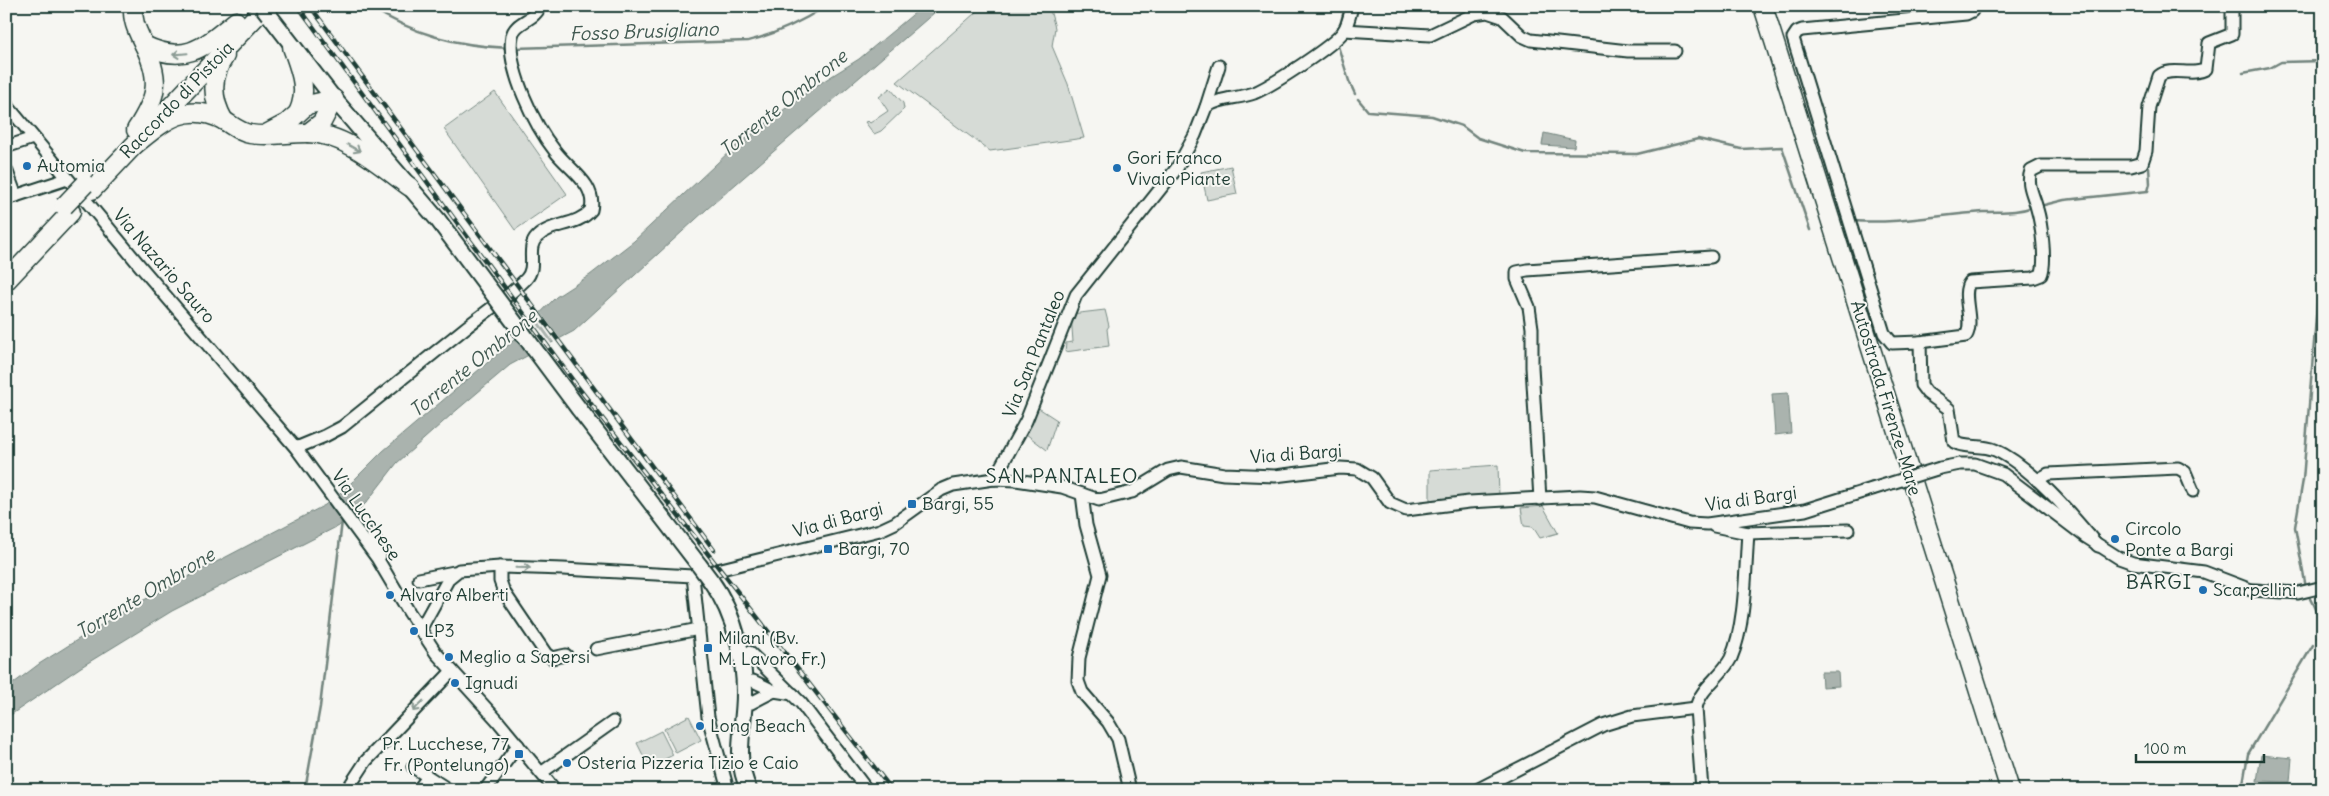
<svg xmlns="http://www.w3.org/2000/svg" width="2329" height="796" viewBox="0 0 2329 796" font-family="Delius,sans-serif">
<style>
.green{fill:#d6dbd6;stroke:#7a8c85}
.water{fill:#aab3ae;stroke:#72847d}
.pier{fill:#f6f6f2}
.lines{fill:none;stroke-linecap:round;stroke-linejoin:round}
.stream{stroke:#72847d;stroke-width:2.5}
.minor-casing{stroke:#1f3d34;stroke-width:15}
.major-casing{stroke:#1f3d34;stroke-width:19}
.highway-casing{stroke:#1f3d34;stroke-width:21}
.minor{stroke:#f6f6f2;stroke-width:11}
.major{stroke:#f6f6f2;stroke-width:15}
.highway{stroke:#f6f6f2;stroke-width:18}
.rail-casing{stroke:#1f3d34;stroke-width:4.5}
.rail{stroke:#f6f6f2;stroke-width:2.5;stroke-dasharray:8;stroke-linecap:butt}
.minor-bridge-casing{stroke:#1f3d34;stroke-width:15;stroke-linecap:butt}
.major-bridge-casing{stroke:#1f3d34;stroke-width:19;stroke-linecap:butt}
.highway-bridge-casing{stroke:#1f3d34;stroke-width:21;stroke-linecap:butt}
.minor-bridge{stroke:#f6f6f2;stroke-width:11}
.major-bridge{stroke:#f6f6f2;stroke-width:15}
.highway-bridge{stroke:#f6f6f2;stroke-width:18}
.oneway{stroke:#8a9a93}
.poi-dot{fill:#1f6fb2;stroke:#f6f6f2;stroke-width:2}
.labels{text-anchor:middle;stroke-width:4;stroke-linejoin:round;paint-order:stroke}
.street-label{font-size:18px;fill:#1f3d34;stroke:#f6f6f2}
.poi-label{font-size:18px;fill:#1f3d34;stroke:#f6f6f2;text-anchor:start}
.water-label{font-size:19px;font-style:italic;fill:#425a52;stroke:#f6f6f2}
.quarter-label{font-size:20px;letter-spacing:1px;fill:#1f3d34;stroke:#f6f6f2}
</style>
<rect width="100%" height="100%" fill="#f6f6f2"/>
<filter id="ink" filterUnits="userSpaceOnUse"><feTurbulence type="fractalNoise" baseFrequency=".02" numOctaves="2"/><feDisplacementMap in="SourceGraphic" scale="10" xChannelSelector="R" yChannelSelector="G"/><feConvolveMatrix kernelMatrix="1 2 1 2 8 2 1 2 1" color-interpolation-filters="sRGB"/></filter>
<g filter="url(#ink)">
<g class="green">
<path d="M983,6h66l6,22 -3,18 16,38 16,54 -94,13 -93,-69z"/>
<path d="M890,88l13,15 1,6 -23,22 -7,3 -9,-12 3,-1 2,2 18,-12 -9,-14z"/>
<path d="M495,92l72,102 -52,36 -71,-101z"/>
<path d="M1231,166l6,28 -30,6 -6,-28z"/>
<path d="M1105,310l4,16 -2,3 2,17 -44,6 1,-9 7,-1 -2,-28z"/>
<path d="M1037,407l20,13 -10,30 -21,-16z"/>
<path d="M1498,465l1,31 -69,9v-35z"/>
<path d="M1543,506l15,27 -18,5 -7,-11 -9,-1 -3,-18z"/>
<path d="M689,716l12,24 -25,13 -12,-24z"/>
<path d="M661,731l12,24 -24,12 -12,-24z"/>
</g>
<g class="water">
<path d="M923,6h19l-235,203 -133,122 -64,34 -59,50 -54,48 -31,40 -20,19 -174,89 -91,56 -75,51v-29l33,-25 84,-53 202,-106 20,-16 38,-38 130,-110 43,-44 34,-22 44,-34 97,-91 80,-61 48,-30z"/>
<path d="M1544,133l31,7 -1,7 -32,-2z"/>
<path d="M1788,393l3,40 -16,2 -3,-41z"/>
<path d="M1821,672h17l1,14 -17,1z"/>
<path d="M2261,755l31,3 -2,24 -33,-1z"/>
</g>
<g class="pier">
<path d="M539,310l23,31 -6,4 -21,-29z"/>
<path d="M533,318l20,28 -9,4 -19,-25z"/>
</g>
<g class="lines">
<g class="stream">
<path d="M369,6c43,28 88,40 140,42"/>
<path d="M1341,22l4,-16"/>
<path d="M1338,46l11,35 6,13"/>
<path d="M515,48l233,-7c29,-7 53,-19 78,-35"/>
<path d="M2243,73l27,-5 11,-6 42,-1"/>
<path d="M1358,99l10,12 64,5 30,10 16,12 47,15 112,1 61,-15 43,10 41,-2 28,83"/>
<path d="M2040,206l24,-6 84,-9 2,-7 -1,-17"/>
<path d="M1854,221c43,3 86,-6 129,-9 17,-1 33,1 50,-5"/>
<path d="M2246,583l15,1"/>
<path d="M2271,585h13"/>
<path d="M2298,586l7,-1"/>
<path d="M2306,588l-11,-61 8,-47 20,-250"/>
<path d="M2308,593c8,15 16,28 9,45"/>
<path d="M305,790l15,-83 22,-186"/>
<path d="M2242,790l6,-36 65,-109"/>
</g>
<defs>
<g id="minor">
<path d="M1344,30l86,5 44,-21 13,-2 15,5 20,19 9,4 97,11h47"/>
<path d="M6,104l135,163 155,181 81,110 32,54 27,41 61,67 58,70"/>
<path d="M1206,107l13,-41"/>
<path d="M6,147l27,-9"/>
<path d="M6,169l10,27"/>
<path d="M6,199l61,-20"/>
<path d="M1920,342l-28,1 -8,-10 -91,-295 4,-6 5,-2 164,-16 6,-3 2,-5"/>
<path d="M296,448l29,-12 17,-9c41,-33 81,-65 122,-98 20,-16 43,-31 62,-50 12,-13 -1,-30 11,-42 15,-15 40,-10 54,-27 6,-26 -23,-41 -36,-59 -20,-25 -49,-83 -43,-115 3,-15 23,-15 28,-30"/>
<path d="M1940,468l20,-4h15l28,10 83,63 33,21 14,5 71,9 47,18 47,3 25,-6"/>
<path d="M994,479l32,-58 50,-126 101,-127 18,-33 11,-28c14,-10 32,-8 48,-14 17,-7 79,-47 89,-61 5,-7 7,-17 9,-26"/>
<path d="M2037,480l11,-6 130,-6 7,4 8,19"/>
<path d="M1082,494l4,31 14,50 -21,83 -1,23 4,11 26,30 10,17 12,51"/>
<path d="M1540,499l-8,-132v-39l-3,-21 -12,-28v-7l10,-2 184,-13"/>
<path d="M1748,533l100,-3"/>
<path d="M373,534l7,22"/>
<path d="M2098,546c-26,-31 -67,-80 -103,-96 -13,-6 -29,-1 -41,-8l-5,-33 -22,-16 -6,-8 -1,-43 46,-6c9,-15 -6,-42 4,-54l63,-4 8,-3c6,-12 0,-53 -4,-66 -3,-13 -11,-25 -6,-38l10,-5h90l11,-3 4,-12 3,-44 10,-31c12,-10 33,1 47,-7l3,-26 23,-9v-28"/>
<path d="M500,567v14l4,11 42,62 6,4 14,-3"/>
<path d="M693,576l15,141 20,73"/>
<path d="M419,579l35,-7"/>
<path d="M420,630l29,-52 10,-8 41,-3 63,2 130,7 187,-46 15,-7 46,-33 12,-5 41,-6 22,1 46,7 37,13 33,-8 36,-22 13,-3 43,7 51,2 65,-8 17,1 15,9 18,25 16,7 63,-8 111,-6 15,1 94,26 18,1 98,-14 67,-21"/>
<path d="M596,649l103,-20"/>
<path d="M749,652l52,51 66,87"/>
<path d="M753,681l21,10 19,3"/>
<path d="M751,703l23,-12"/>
<path d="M413,767l36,23"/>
<path d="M541,773l72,-51"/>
<path d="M347,790l19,-29 86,-90"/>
<path d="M418,790l10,-13"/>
<path d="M485,790l33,-45"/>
<path d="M1477,790l126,-65 29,-9 64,-8"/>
<path d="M1702,790l-6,-82c4,-20 26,-32 35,-50 15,-35 14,-87 17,-125l-34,-7"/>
</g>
<g id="major">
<path d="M269,15l65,84 104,121 56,75"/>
<path d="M579,409l120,156"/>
<path d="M711,581c25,34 36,84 33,125 -2,31 -9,54 5,84"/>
</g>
<g id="highway">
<path d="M133,6c-1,17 5,26 12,41 17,35 11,52 -9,83"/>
<path d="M1763,6l247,784"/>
<path d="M144,45c42,21 61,1 92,-24"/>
<path d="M292,47c8,23 17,42 6,66"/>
<path d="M157,121l109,-115"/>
<path d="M224,121c-12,-21 -14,-44 1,-65"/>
<path d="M268,133l19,-10 20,-18 27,-6"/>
<path d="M308,133l14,-11 12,-23"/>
<path d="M132,147c29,-23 52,-47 91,-27 9,5 16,12 27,14 19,3 38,-1 57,-1 38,0 74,33 103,54"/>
<path d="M92,190l47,-50"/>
<path d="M6,281l65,-69"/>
</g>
</defs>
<use href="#minor" class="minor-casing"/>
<use href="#major" class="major-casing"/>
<use href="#highway" class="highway-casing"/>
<use href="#minor" class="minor"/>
<use href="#major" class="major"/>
<use href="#highway" class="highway"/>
<defs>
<g id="rail">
<path d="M298,6l279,380 315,404"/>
<path d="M310,6l404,544"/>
</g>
</defs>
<use href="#rail" class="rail-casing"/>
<use href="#rail" class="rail"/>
<defs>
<path id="minor-bridge" d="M1872,489l68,-21"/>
<g id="major-bridge">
<path d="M262,6l7,9"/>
<path d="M494,295l85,114"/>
<path d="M699,565l12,16"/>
</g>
<path id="highway-bridge" d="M64,206l21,-22"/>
</defs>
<use href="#minor-bridge" class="minor-bridge-casing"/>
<use href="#major-bridge" class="major-bridge-casing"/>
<use href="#highway-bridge" class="highway-bridge-casing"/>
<use href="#minor-bridge" class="minor-bridge"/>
<use href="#major-bridge" class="major-bridge"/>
<use href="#highway-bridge" class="highway-bridge"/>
</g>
<defs><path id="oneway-shaft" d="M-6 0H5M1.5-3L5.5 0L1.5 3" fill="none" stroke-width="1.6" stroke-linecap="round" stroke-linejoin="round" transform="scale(1.25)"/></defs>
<g class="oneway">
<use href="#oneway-shaft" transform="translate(180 54) rotate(175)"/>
<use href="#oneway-shaft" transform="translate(354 148) rotate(29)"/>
<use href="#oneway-shaft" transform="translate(523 568) rotate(1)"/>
<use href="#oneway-shaft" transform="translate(418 706) rotate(134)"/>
</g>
</g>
<g class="poi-dot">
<circle cx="27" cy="166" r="5"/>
<circle cx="1117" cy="168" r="5"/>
<rect x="907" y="499" width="10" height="10" rx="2.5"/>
<circle cx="2115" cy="539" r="5"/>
<rect x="823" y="544" width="10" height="10" rx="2.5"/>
<circle cx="2203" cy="590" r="5"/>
<circle cx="390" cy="595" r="5"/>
<circle cx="414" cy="631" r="5"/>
<rect x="703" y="643" width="10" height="10" rx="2.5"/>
<circle cx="449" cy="657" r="5"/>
<circle cx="455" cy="683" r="5"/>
<circle cx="700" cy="726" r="5"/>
<rect x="514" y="749" width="10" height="10" rx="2.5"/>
<circle cx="567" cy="763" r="5"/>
</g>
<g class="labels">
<g class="street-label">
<text transform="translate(177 100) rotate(-46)" y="6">Raccordo di Pistoia</text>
<text transform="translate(164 266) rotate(49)" y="6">Via Nazario Sauro</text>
<text transform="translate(1034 354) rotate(-68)" y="6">Via San Pantaleo</text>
<text transform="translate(1886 398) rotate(73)" y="6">Autostrada Firenze-Mare</text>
<text transform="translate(1296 454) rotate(-4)" y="6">Via di Bargi</text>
<text transform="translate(1751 499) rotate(-8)" y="6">Via di Bargi</text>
<text transform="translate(366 515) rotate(55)" y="6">Via Lucchese</text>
<text transform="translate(838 520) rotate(-15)" y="6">Via di Bargi</text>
</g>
<g class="poi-label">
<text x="1127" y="164">Gori Franco<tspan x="1127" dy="21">Vivaio Piante</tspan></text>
<text x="37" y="172">Automia</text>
<text x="922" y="510">Bargi, 55</text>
<text x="2125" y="535">Circolo<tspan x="2125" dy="21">Ponte a Bargi</tspan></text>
<text x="838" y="555">Bargi, 70</text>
<text x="2213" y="596">Scarpellini</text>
<text x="400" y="601">Alvaro Alberti</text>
<text x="424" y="637">LP3</text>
<text x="718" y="644">Milani (Bv.<tspan x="718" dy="21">M. Lavoro Fr.)</tspan></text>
<text x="459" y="663">Meglio a Sapersi</text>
<text x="465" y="689">Ignudi</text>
<text x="710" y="732">Long Beach</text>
<text x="509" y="750" text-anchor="end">Pr. Lucchese, 77<tspan x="509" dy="21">Fr. (Pontelungo)</tspan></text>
<text x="577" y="769">Osteria Pizzeria Tizio e Caio</text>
</g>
<g class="water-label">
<text transform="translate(644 31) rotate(-2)" y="7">Fosso Brusigliano</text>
<text transform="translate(783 103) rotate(-39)" y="7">Torrente Ombrone</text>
<text transform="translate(473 363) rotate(-39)" y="7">Torrente Ombrone</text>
<text transform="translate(145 593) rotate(-31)" y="7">Torrente Ombrone</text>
</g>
<g class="quarter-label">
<text x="1062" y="483">SAN PANTALEO</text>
<text x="2159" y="589">BARGI</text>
</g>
</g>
<rect width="2329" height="796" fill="none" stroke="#f6f6f2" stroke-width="25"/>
<rect x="12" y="12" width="2304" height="771" fill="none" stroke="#1f3d34" stroke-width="2" filter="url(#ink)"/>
<path d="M2136 754v8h128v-8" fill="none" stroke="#1f3d34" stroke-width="2.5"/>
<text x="2144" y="754" font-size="15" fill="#1f3d34" stroke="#f6f6f2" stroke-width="4" paint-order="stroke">100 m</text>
</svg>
